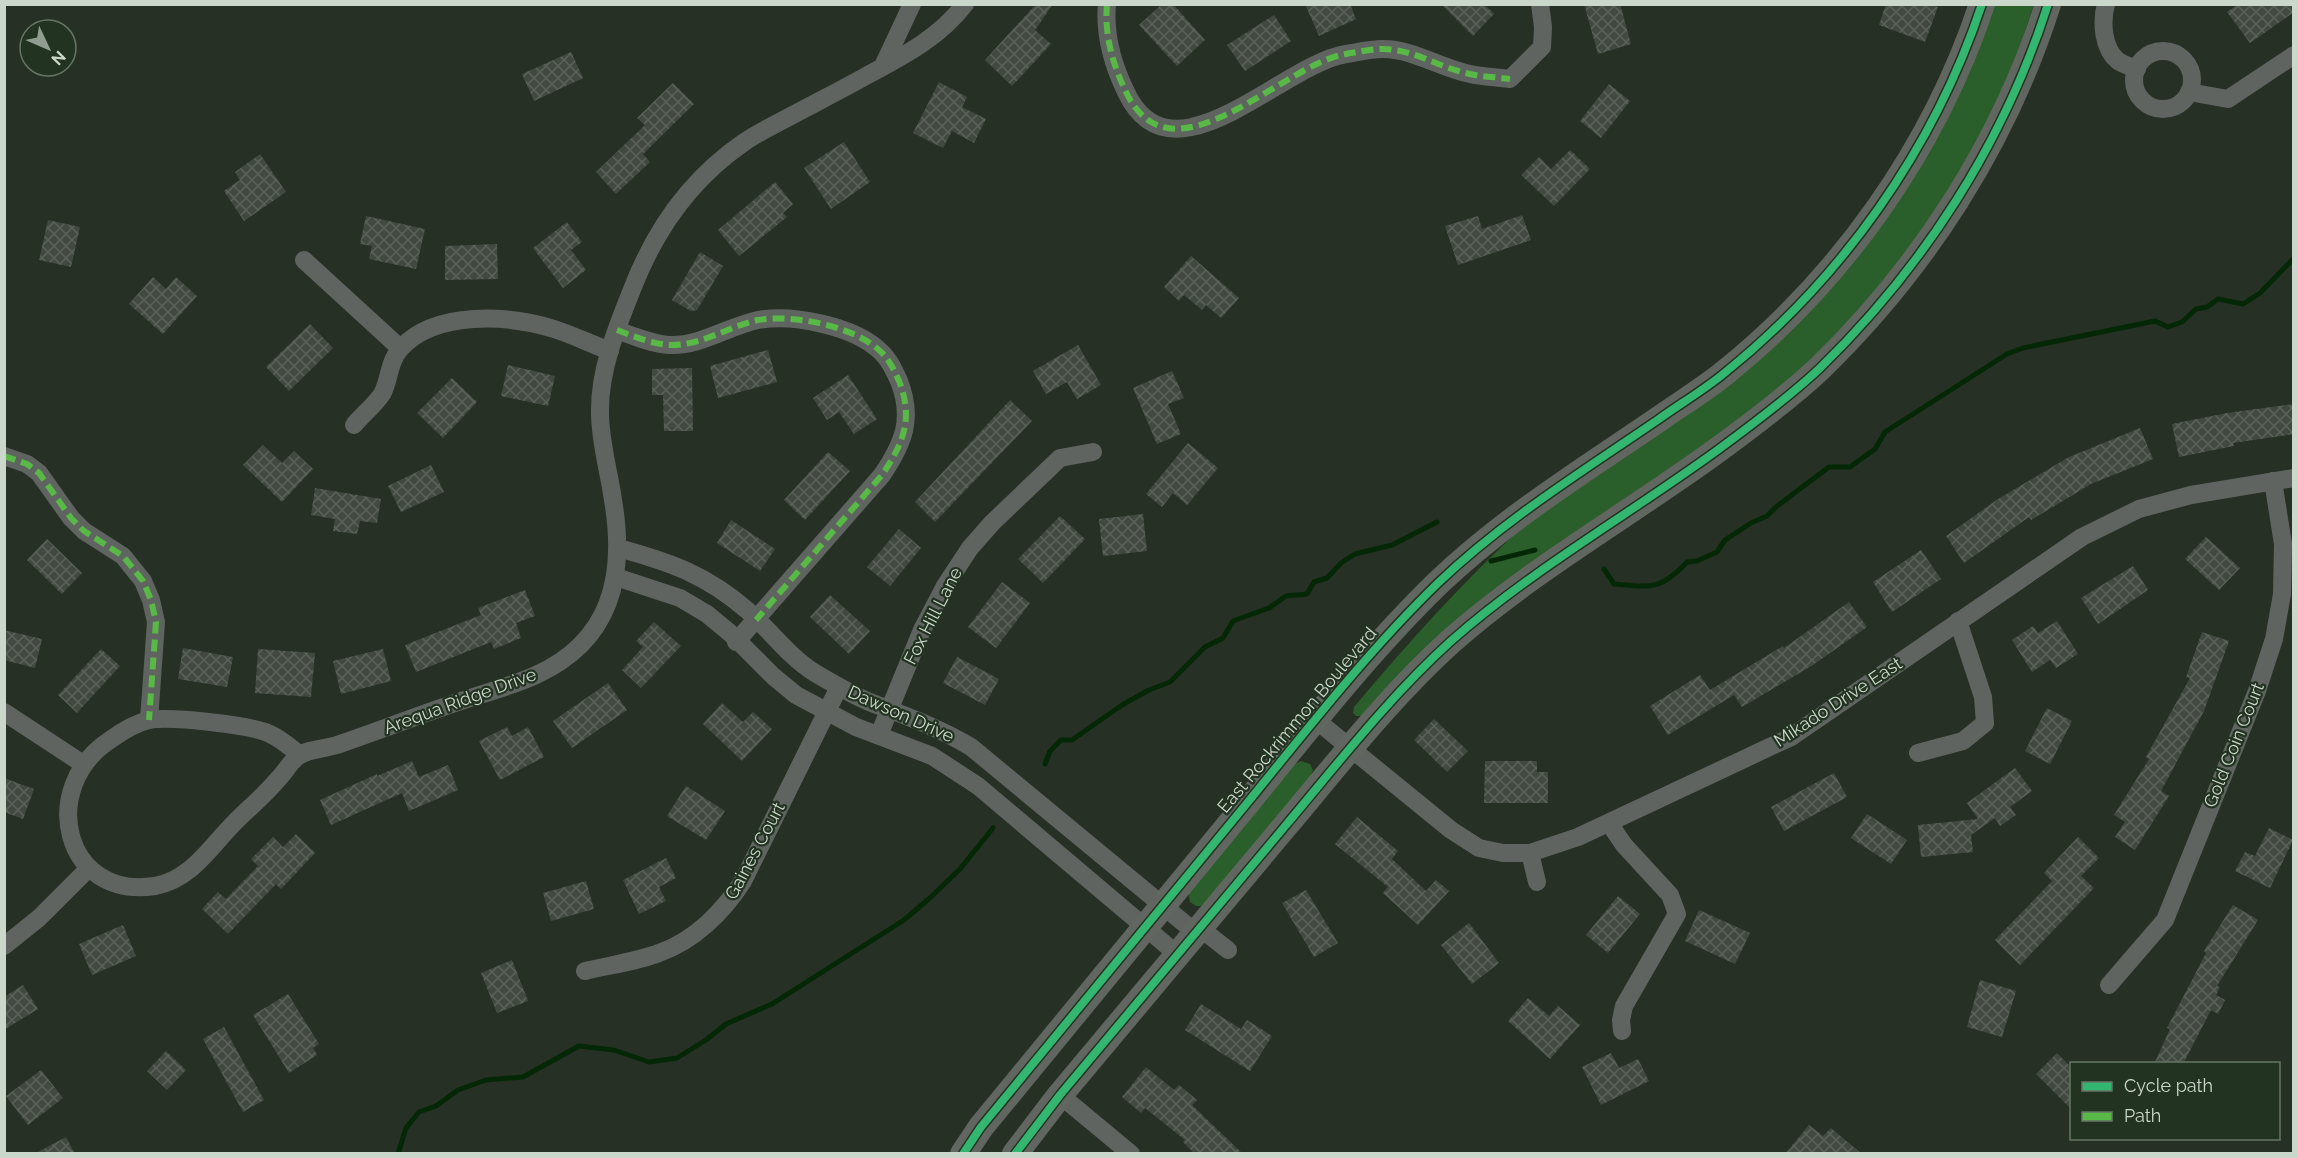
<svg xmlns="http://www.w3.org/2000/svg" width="2298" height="1158" viewBox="0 0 2298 1158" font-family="Raleway,sans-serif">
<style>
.green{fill:#2a5e2a}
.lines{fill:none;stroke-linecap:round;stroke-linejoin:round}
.stream{stroke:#042706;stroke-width:5}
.building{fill:url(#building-cross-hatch)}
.minor{stroke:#606460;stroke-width:18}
.secondary{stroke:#616660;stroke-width:26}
.quiet{stroke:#58b947;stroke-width:6;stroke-dasharray:12 6;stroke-linecap:butt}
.cycleway-casing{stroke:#223421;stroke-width:11}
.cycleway{stroke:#33b770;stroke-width:8}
.labels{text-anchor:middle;stroke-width:4.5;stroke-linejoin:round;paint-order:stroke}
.street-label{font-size:18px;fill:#ccd7cb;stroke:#223421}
</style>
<defs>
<pattern id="building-cross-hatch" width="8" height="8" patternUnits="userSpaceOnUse" patternTransform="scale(1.5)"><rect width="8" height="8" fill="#414940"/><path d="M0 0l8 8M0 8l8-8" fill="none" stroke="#5b625a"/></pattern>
</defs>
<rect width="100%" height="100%" fill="#263025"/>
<g class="green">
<path d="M1993,5h41c-7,18 -12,37 -20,56 -49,128 -132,232 -231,326l-420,329h-7l-3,-3 1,-6c54,-64 110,-127 172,-183l276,-207z"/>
<path d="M1301,761l9,3 3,6 -3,9 -106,127h-8l-6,-4 -2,-11 107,-127z"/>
</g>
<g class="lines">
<g class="stream">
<path d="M1491,561l44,-11"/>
<path d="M1604,569l10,15c36,3 46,7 73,-22l10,-1 20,-9 8,-12 26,-17 16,-7 9,-9 53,-40h21l25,-18 10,-17 122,-78 16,-6 132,-27 13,6 14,-5 14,-13 11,-2 11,-8 25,5 17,-11 34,-35"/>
<path d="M1045,764l5,-13 11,-11h11l50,-35 27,-15 21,-8 35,-35 18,-9 10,-17 36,-13 17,-12 21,-2 7,-12 13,-4 14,-15 14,-9 37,-9 45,-23"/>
<path d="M398,1154l8,-26 13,-16 17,-6 22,-16 28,-10 37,-3 56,-31 35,4 35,12 28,-4 29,-18 20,-16 46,-20 132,-84 27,-23 29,-28 33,-41"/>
</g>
</g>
<g class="building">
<path d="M1036,4h17l-18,26 16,14 -39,42 -27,-26z"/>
<path d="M1162,4h11l32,36 -28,26 -38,-41z"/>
<path d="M1305,4h45l6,15 -37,17z"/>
<path d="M1441,4h43l10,10 -21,22z"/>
<path d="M1584,4h36l11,40 -33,10z"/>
<path d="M1886,4h44l8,3 -13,35 -46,-17z"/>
<path d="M2238,4h56v8l-44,31 -23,-31z"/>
<path d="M1274,15l17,26 -46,30 -18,-26z"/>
<path d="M571,52l12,26 -49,23 -12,-27z"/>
<path d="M939,82l28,15 -5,10 24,12 -12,24 -22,-12 -9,17 -30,-15z"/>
<path d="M673,83l21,21 -51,50 7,8 -34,32 -20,-22 49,-47 -8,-7z"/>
<path d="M1609,84l21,17 -29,37 -21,-17z"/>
<path d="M844,142l26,40 -39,27 -27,-41z"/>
<path d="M1570,150l20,19 -36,37 -33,-31 18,-18 12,12z"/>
<path d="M260,154l26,38 -42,29 -20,-30 16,-11 -5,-8z"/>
<path d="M775,182l18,22 -10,9 4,4 -48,39 -21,-26z"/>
<path d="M1522,215l9,25 -73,25 -13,-39 33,-10 4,13z"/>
<path d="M366,216l59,13 -9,40 -47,-10 3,-13 -12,-2z"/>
<path d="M48,220l32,7 -9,40 -32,-7z"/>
<path d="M567,222l15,20 -11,8 15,20 -23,18 -30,-40z"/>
<path d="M497,244l1,35 -53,1v-34z"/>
<path d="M700,252l23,14 -26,44 -6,1 -19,-11z"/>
<path d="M1191,256l48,42 -18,20 -15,-13 -4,5 -18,-15 -5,6 -15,-14z"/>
<path d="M153,277l13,12 10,-12 21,19 -34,38 -34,-30z"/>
<path d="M310,324l23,24 -44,43 -23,-24z"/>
<path d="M1078,345l23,40 -24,14 -10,-17 -21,12 -13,-23z"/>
<path d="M768,350l9,32 -59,16 -8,-32z"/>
<path d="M508,365l47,11 -7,30 -47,-10z"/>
<path d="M692,368l1,63h-29l-1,-36h-11v-26z"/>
<path d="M1172,371l12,27 -16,6 13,30 -24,10 -24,-56z"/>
<path d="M848,375l29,44 -23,15 -15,-22 -12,8 -14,-22z"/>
<path d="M452,378l25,24 -34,36 -26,-25z"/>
<path d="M1010,400l22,21 -97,101 -20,-20z"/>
<path d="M2294,404v30l-61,9 1,3 -55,11 -7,-33 55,-11z"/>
<path d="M2140,428l13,31 -62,25 -60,36 -2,-3 -65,46 -18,-27 52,-37 71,-42z"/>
<path d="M1188,443l30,25 -31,37 -14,-12 -11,14 -16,-13z"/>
<path d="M263,445l19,18 12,-12 19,18 -31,33 -39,-37z"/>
<path d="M828,452l22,19 -45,49 -21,-20z"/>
<path d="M431,465l13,27 -43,20 -13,-26z"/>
<path d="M315,488l66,11 -4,24 -17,-2 -3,13 -24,-3 2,-12 -24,-4z"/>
<path d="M1143,514l4,37 -44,5 -4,-37z"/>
<path d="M1060,516l25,23 -42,44 -25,-24z"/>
<path d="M731,520l44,29 -15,22 -43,-28z"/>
<path d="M899,529l22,19 -31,38 -23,-19z"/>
<path d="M2206,537l34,31 -21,22 -34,-31z"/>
<path d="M47,539l35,34 -20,21 -35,-34z"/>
<path d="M1921,550l20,29 -49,33 -19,-30z"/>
<path d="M2133,566l15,24 -50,34 -17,-26z"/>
<path d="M1002,582l28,21 -34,45 -28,-21z"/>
<path d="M525,590l10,26 -19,7 5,15 -27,11 -3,-7 -75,30 -11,-27 76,-30 -3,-7z"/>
<path d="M830,595l40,36 -21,23 -39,-37z"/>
<path d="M1849,602l18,25 -54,38 -71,42 -8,-12 -66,40 -18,-29 50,-31 10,15 73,-44 1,2z"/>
<path d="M2057,621l21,33 -22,14 -6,-8 -18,12 -20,-32 21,-14 5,7z"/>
<path d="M654,622l27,24 -40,42 -19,-18 21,-23 -7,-6z"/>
<path d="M4,630l38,9 -7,29 -31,-8z"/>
<path d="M2202,632l27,9 -25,70 -43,80 8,5 -34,54 -20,-13 10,-15 -11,-7 35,-56 -3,-2 44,-79 -4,-1z"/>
<path d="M183,648l50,9 -6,30 -49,-8z"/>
<path d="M101,649l19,17 -43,47 -19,-18z"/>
<path d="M258,649l57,4 -4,44 -56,-4z"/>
<path d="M383,649l8,32 -50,13 -8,-33z"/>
<path d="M957,657l42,22 -14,26 -42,-22z"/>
<path d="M608,683l19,27 -55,38 -19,-27z"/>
<path d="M722,703l21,19 10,-10 19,17 -30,32 -39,-37z"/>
<path d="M2047,708l25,13 -22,43 -25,-13z"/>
<path d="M1434,719l34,32 -21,21 -33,-32z"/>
<path d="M507,727l5,9 16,-9 16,30 -44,23 -21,-39z"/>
<path d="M412,761l7,16 29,-12 10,25 -49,21 -7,-18 -71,32 -11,-25 57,-26v2z"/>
<path d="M1485,761h52v11h11v31h-64z"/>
<path d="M2015,768l17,23 -22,16 6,8 -16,11 -5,-8 -24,17 2,17 -52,5 -3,-32 60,-6 -11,-16z"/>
<path d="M1834,773l13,24 -63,34 -13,-24z"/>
<path d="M4,778l30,11 -11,30 -19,-7z"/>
<path d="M686,786l39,25 -19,29 -39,-24z"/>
<path d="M1867,814l40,26 -16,24 -40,-26z"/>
<path d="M1357,817l41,34 -6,8 34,32 10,-11 13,11 -31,34 -35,-32 5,-6 -53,-43z"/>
<path d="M2269,828l24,12 -23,48 -35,-17 10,-19 10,4z"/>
<path d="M296,834l19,19 -34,36 -5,-5 -48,50 -26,-25 16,-17 8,7 32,-33 -7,-7 22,-22 10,10z"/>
<path d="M2078,837l21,21 -18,18 13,12 -74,77 -25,-25 57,-59 -8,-8z"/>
<path d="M666,858l10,20 -17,9 7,14 -27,13 -16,-34z"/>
<path d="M586,881l8,28 -43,12 -8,-28z"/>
<path d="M1306,890l32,53 -24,14 -32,-54z"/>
<path d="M1618,896l22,18 -32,39 -22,-18z"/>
<path d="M2233,905l25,15 -41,66 3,1 -4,8 9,5 -7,14 -7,-4 -28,54h-29l16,-35 -3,-1 39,-75 -2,-2z"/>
<path d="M1699,910l51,23 -15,31 -50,-23z"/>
<path d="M1469,923l30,40 -27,21 -31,-39z"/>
<path d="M123,925l13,31 -44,19 -13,-31z"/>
<path d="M512,960l16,41 -31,12 -16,-40z"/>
<path d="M1980,980l36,11 -14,46 -35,-10z"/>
<path d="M23,985l15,24 -34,21v-33z"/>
<path d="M288,994l31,50 -6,4 4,7 -28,18 -36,-58z"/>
<path d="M1528,998l21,18 9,-10 22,19 -30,34 -42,-38z"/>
<path d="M1201,1004l40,25 6,-9 25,16 -22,35 -65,-41z"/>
<path d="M224,1027l40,73 -21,12 -40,-73z"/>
<path d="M166,1051l20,19 -19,20 -20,-19z"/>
<path d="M1611,1053l8,15 19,-9 11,22 -48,24 -19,-38z"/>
<path d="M2057,1053l15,15v42l-36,-36z"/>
<path d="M1146,1067l28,23 5,-5 18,15 -5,5 51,49h-48l-12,-12 2,-2 -40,-32 -4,5 -19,-16z"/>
<path d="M41,1070l22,28 -35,27 -22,-29z"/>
<path d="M1809,1125l14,11 8,-8 31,26h-77z"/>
<path d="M66,1137l9,17h-41z"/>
</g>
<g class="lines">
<g class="minor">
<path d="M1107,4c-3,31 6,61 19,88 46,97 156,-28 220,-38 12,-2 25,-5 37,-5 30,0 57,19 87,25 13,3 27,3 40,5l32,-32 1,-20 -3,-23"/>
<path d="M2106,4c-5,18 -3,45 12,57 5,3 13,6 19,8"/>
<circle cx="2163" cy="80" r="29"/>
<path d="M883,66l29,-62"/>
<path d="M2189,92l39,7 66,-44"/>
<path d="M304,260l96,88"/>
<path d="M617,330c16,6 35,14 53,15 31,1 59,-19 88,-25 35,-6 96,6 122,31 9,8 14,19 19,30 15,38 4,63 -17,94l-146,167"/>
<path d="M354,425c8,-10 21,-20 28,-31 8,-14 6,-32 19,-46 35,-38 108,-33 153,-19 19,6 37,15 56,22"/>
<path d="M4,456l23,8 12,9 32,45 13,13 39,25 20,25 8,19 5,22 -7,98"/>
<path d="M618,548c52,14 89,27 130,63 23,20 41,46 67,62 17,10 34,20 52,28 36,14 71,26 104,46l225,186"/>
<path d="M616,577l64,21 27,16 23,19 43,43 23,19 60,32 76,29 46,30 200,169"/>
<path d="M4,712l79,52"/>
<path d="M1316,720l135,110 28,18 24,5h27l48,-16 213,-100 291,-200 57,-28 52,-14 103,-17"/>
<path d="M879,735l43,-105 23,-44 25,-38 22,-25 68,-65 33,-6"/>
<path d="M1918,753l45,-12 22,-18 -2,-26 -25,-76"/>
<path d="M299,754c-9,-7 -18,-15 -29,-20 -18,-9 -100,-18 -121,-14 -13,3 -28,12 -39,20 -72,47 -47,160 45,146 36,-6 56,-40 80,-64 15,-15 31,-28 44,-44 6,-6 10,-14 17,-20 9,-9 28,-9 41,-13 41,-14 82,-30 124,-44 24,-8 51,-15 75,-26 75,-34 90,-98 77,-175 -4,-29 -13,-58 -13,-87 -1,-43 17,-86 33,-126 23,-59 58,-108 110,-144 14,-10 31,-18 46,-26 26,-14 52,-27 77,-41 37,-20 73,-38 99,-72"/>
<path d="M1609,823l15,22 46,50 7,19 -53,92 -3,14 1,11"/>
<path d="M1530,853l7,29"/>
<path d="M1200,928l28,22"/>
<path d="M4,946l35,-28 50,-50"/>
<path d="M585,971c24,-6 51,-9 74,-18 35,-12 64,-41 84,-72l96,-194"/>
<path d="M2109,985l56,-65 92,-229 17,-52 8,-45 1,-50 -10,-63"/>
<path d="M1060,1095l71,59"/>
</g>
<g class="secondary">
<path d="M963,1154l18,-27c89,-109 178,-217 267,-325 61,-75 121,-152 190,-219 67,-64 145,-112 221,-164 21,-15 43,-28 63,-44 119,-95 212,-226 260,-371"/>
<path d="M1015,1154l45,-59c75,-90 151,-180 226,-270 53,-63 104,-129 165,-184 83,-73 179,-127 268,-192 34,-25 69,-51 100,-80 104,-101 185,-226 229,-365"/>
</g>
<g class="quiet">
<path d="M1107,4c-3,31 6,61 19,88 46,97 156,-28 220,-38 12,-2 25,-5 37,-5 30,0 57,19 87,25 13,3 27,3 40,5"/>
<path d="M617,330c16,6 35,14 53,15 31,1 59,-19 88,-25 35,-6 96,6 122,31 9,8 14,19 19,30 15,38 4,63 -17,94l-126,145"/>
<path d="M4,456l23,8 12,9 32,45 13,13 39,25 20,25 8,19 5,22 -7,98"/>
</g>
<defs>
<g id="cycleway">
<path d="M963,1154l18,-27c89,-109 178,-217 267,-325 61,-75 121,-152 190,-219 67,-64 145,-112 221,-164 21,-15 43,-28 63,-44 119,-95 212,-226 260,-371"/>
<path d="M1015,1154l45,-59c75,-90 151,-180 226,-270 53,-63 104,-129 165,-184 83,-73 179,-127 268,-192 34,-25 69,-51 100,-80 104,-101 185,-226 229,-365"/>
</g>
</defs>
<use href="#cycleway" class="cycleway-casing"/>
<use href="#cycleway" class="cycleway"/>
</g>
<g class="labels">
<g class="street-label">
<text transform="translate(933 616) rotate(-63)" y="6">Fox Hill Lane</text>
<text transform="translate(460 701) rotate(-20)" y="6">Arequa Ridge Drive</text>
<text transform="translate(1838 702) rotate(-33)" y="6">Mikado Drive East</text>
<text transform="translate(901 714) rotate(24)" y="6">Dawson Drive</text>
<text transform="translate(1297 720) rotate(-50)" y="6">East Rockrimmon Boulevard</text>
<text transform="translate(2234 745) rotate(-68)" y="6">Gold Coin Court</text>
<text transform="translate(755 851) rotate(-62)" y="6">Gaines Court</text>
</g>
</g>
<rect width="2298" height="1158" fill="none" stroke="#ccd7cb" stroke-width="12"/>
<rect x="2070" y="1062" width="210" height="78" fill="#223421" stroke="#667565" stroke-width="1.5"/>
<rect x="2082" y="1082" width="30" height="9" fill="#33b770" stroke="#667565" stroke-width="1.5"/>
<text x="2124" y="1092" font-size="18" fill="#ccd7cb">Cycle path</text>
<rect x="2082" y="1112" width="30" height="9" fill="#58b947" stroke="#667565" stroke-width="1.5"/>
<text x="2124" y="1122" font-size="18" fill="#ccd7cb">Path</text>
<g transform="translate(48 48) rotate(134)"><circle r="28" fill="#223421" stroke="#667565" stroke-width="1.5"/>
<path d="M0-4.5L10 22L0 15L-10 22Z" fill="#929d91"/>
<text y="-9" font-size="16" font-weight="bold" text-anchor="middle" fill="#ccd7cb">N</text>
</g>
</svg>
